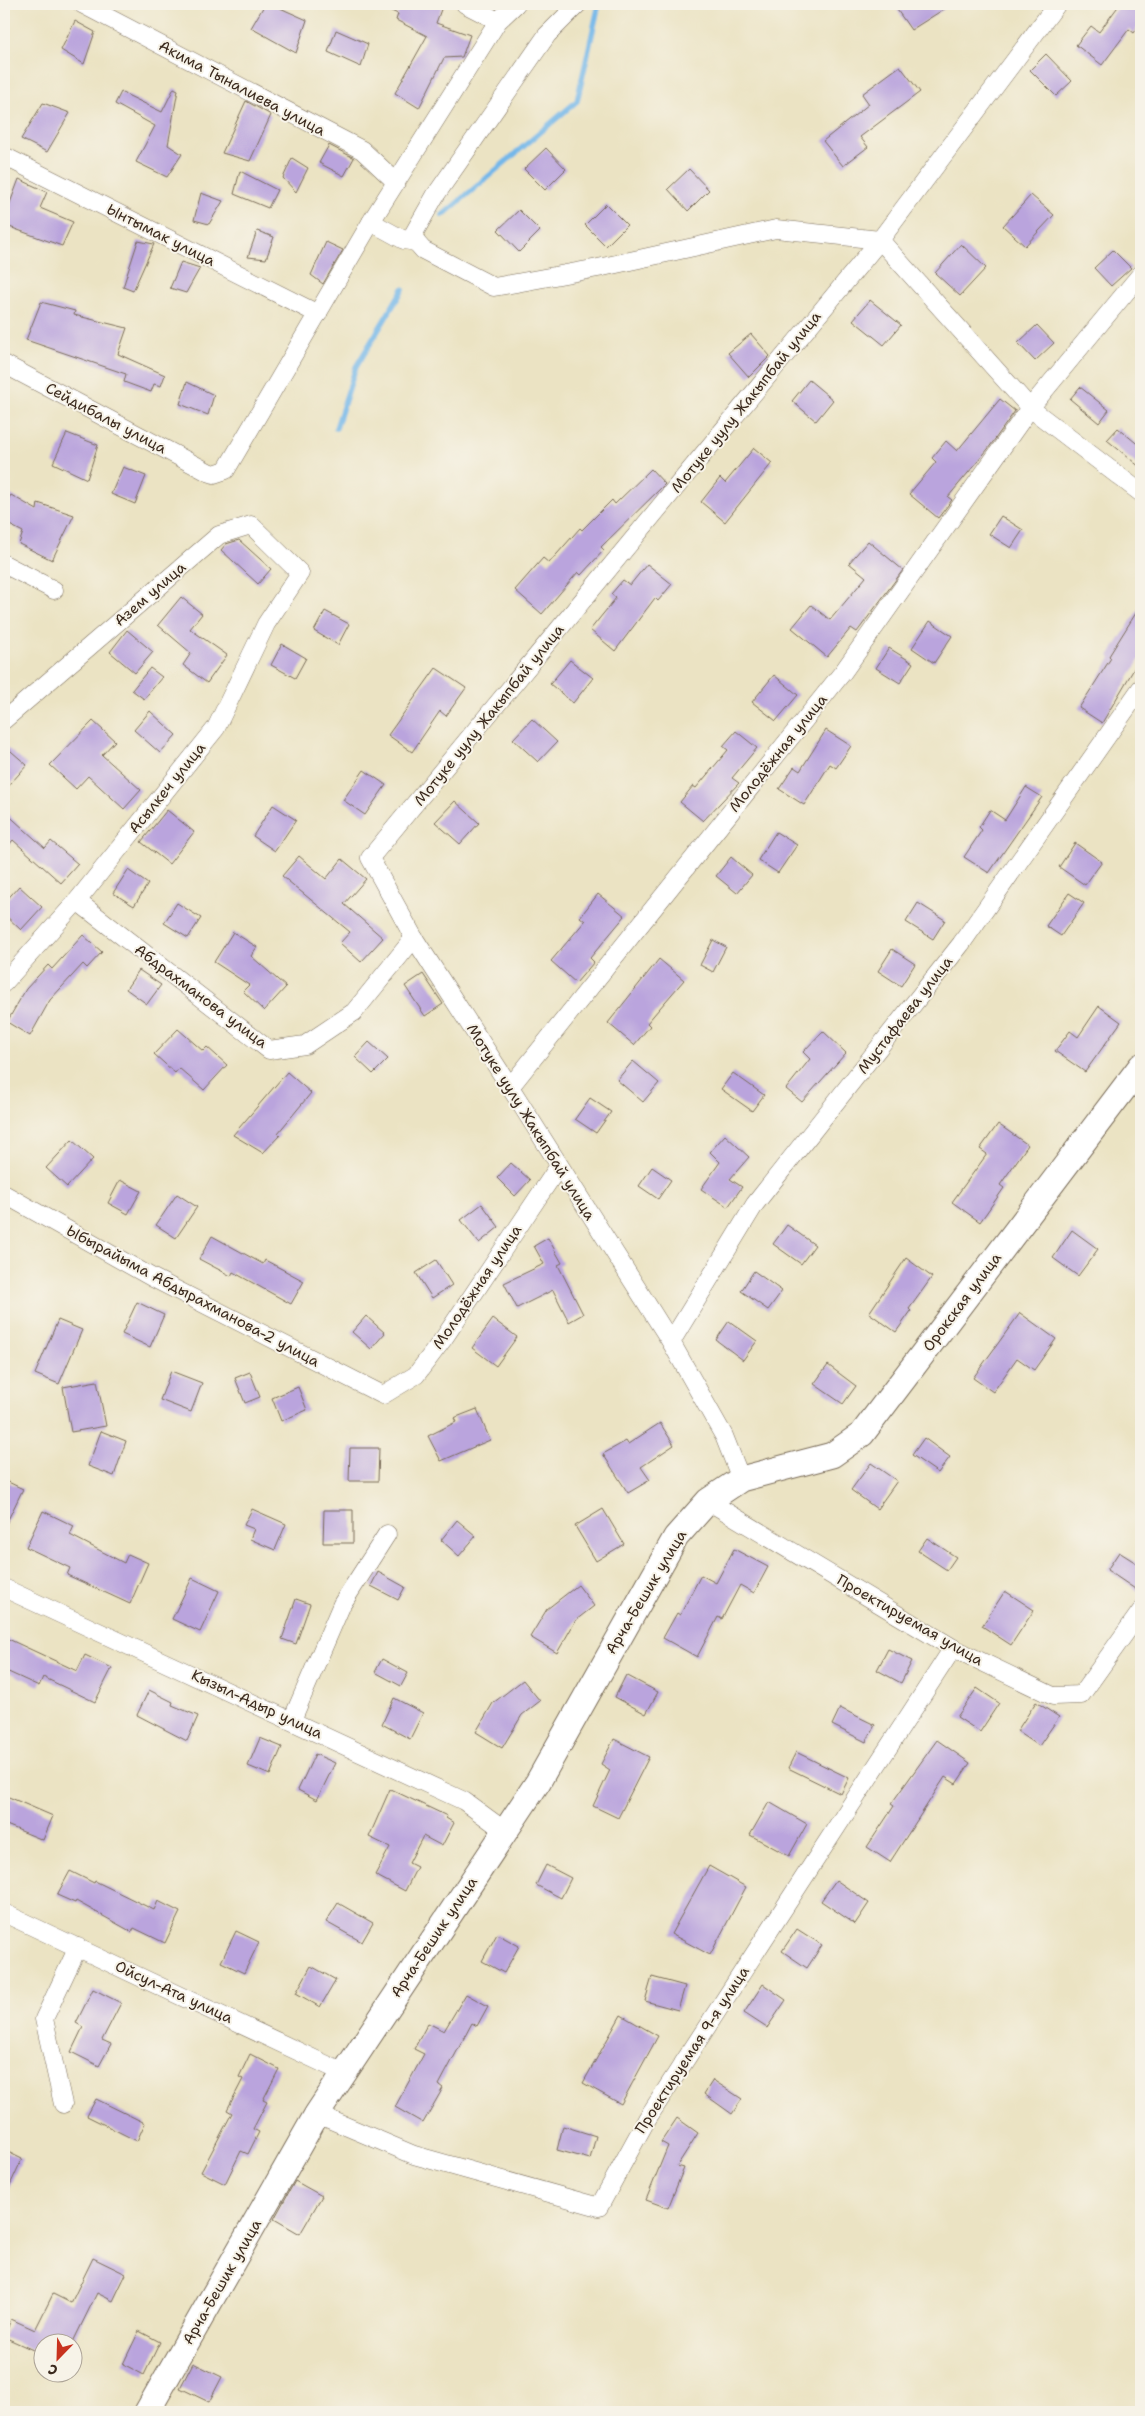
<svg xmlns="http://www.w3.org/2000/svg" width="1145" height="2416" viewBox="0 0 1145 2416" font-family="'Shantell Sans',sans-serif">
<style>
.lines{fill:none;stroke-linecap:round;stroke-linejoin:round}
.stream{stroke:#73b7e9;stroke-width:5.5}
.building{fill:#baa4dd}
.street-casing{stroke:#796b58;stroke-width:19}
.secondary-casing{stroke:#796b58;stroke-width:27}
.street{stroke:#fff;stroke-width:18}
.secondary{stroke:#fff;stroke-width:25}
.labels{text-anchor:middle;stroke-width:4;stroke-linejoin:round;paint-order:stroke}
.street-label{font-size:15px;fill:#3b2a1e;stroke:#f7f3e8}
</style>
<rect width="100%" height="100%" fill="#f7f3e8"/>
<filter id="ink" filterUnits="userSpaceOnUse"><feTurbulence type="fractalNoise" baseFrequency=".02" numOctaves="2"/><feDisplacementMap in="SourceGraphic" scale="10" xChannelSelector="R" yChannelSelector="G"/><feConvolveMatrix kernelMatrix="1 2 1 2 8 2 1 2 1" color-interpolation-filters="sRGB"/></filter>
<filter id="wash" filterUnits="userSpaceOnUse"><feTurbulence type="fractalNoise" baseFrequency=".0096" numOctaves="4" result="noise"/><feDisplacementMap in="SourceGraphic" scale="20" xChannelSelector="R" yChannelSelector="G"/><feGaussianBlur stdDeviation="1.12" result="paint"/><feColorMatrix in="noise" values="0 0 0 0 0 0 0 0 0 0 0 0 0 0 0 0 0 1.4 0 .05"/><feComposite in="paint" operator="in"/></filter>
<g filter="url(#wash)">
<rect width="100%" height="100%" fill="#ebe3c3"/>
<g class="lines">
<g class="stream">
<path d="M443,215l134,-114 22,-97"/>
<path d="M336,428l20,-61 47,-78"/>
</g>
</g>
<g id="blocks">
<g class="building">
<path d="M265,4h6l36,16 -11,33 -45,-25z"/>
<path d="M376,4h67l-7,19 34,12 -8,22 -18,1 -25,50 -24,-15 32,-57 -31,-16 2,-6z"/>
<path d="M893,4h59l-41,26z"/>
<path d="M1120,4h15l6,4v15l-7,10 -5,-4 -27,36 -26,-20 15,-19 8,6z"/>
<path d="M75,21l20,11 -11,32 -23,-14z"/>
<path d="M336,30l32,14 -7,23 -33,-15z"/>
<path d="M1046,54l26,27 -16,15 -26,-26z"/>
<path d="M900,66l20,26 -60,45 8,10 -25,19 -20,-25 46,-37 -7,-10z"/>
<path d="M174,88l4,2 -10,55 14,9 -15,23 -31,-15 19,-36 -40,-22 6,-12 41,20z"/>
<path d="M246,101l25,14 -21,46 -28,-8z"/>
<path d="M43,103l27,10 -23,39 -26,-13z"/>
<path d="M329,145l25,13 -10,18 -25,-13z"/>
<path d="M546,148l20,21 -21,21 -21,-21z"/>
<path d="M292,158l16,10 -12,24 -13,-14z"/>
<path d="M689,169l20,21 -21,21 -20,-22z"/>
<path d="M240,171l37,19 -9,18 -34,-14z"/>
<path d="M19,179l28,13 -7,16 33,14 -11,24 -58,-21v-6z"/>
<path d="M201,193l22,8 -14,23 -15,-4z"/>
<path d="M1031,195l23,20 -29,31 -22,-20z"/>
<path d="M606,204l21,21 -21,21 -21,-21z"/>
<path d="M519,210l21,21 -21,21 -21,-22z"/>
<path d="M257,231l17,6 -8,22 -18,-2z"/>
<path d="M138,241l16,3 -21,47 -10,-4z"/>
<path d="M326,242l17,8 -20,34 -12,-9z"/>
<path d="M961,244l25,24 -26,28 -25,-23z"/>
<path d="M1113,250l18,18 -20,18 -17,-18z"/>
<path d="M181,262l19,6 -14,25 -16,-5z"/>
<path d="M870,300l31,25 -17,20 -31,-25z"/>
<path d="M41,302l34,9 -1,4 53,13 -9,26 47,21 -4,11 -7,-2 -3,8 -27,-10 2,-8 -100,-34z"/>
<path d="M1037,325l17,18 -19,18 -17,-18z"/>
<path d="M751,334l19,22 -21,21 -21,-24z"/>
<path d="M809,380l24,20 -17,21 -24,-20z"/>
<path d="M187,382l27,13 -6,20 -28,-11z"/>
<path d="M1080,387l29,23 -10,13 -29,-24z"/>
<path d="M1000,399l15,12 -27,38 -40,48 4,3 -14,18 -29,-24 27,-32 -4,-4 14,-17 11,10z"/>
<path d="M1118,428l23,19v21l-34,-28z"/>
<path d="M67,433l31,12 -11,34 -34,-16z"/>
<path d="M754,448l18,15 -47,59 -24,-20 19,-24 5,5z"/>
<path d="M123,467l23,9 -11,28 -24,-10z"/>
<path d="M651,469l14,15 -64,63 3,3 -23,25 -3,-3 -36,42 -27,-24 28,-32 6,5 31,-35 2,2 30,-30 3,4z"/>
<path d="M11,495l26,15 1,-7 36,12 -22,45 -33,-16 4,-12 -19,-10v-17z"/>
<path d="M1001,516l22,14 -12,18 -22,-14z"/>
<path d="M239,540l32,29 -13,15 -37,-34 5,-6z"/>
<path d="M868,541l35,29 -46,62 -6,-4 -24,29 -35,-29 19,-23 19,15 36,-43 -17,-14z"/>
<path d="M647,564l25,20 -14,17 -3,-3 -40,53 -25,-21 26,-32 -5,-4 12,-14 7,5z"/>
<path d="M181,597l21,17 -12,15 37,26 -20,28 -24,-18 8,-12 -33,-28z"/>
<path d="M1141,605v52l-39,66 -23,-15 32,-50 -2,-2z"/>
<path d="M325,611l24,13 -11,21 -24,-14z"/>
<path d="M930,621l22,15 -18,27 -22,-15z"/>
<path d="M127,630l26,22 -18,21 -25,-21z"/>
<path d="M282,644l24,14 -11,20 -24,-13z"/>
<path d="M889,648l24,15 -13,20 -24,-15z"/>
<path d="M570,660l23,18 -20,25 -23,-19z"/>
<path d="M150,668l12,9 -18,22 -12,-9z"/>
<path d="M436,668l30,20 -20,28 -6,-5 -28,41 -24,-17z"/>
<path d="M774,675l24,20 -22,26 -24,-19z"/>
<path d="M150,711l26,24 -16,18 -26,-23z"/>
<path d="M532,719l25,23 -19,20 -25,-23z"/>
<path d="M93,721l22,20 -13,14 39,35 -17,19 -36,-33 -12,13 -26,-24z"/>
<path d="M826,730l25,16 -15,22 -6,-4 -26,41 -25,-16 15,-22 6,4z"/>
<path d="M736,731l21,17 -25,30 7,5 -36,38 -23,-19 13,-16 3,2 32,-38 -5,-4z"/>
<path d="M4,745l23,20 -23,26z"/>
<path d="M364,770l22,15 -21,30 -22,-15z"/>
<path d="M1026,787l16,10 -53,76 -25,-16 18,-27 -3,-3 11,-17 15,10z"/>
<path d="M455,801l24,22 -19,21 -25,-22z"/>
<path d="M273,805l23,15 -21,31 -22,-15z"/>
<path d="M167,810l27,22 -25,32 -28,-22z"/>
<path d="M4,811l41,37 6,-7 27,23 -17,19 -48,-43 -9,11z"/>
<path d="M776,832l21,13 -19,28 -20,-13z"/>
<path d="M1075,843l27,19 -17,23 -26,-18z"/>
<path d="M299,856l27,23 16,-20 24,20 -22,25 39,34 -22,24 -21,-19 10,-11 -68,-56z"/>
<path d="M731,857l21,18 -15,18 -21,-17z"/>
<path d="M128,870l20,14 -14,22 -21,-13z"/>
<path d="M19,886l23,21 -21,23 -17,-16v-11z"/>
<path d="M1069,893l15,10 -23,33 -15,-10z"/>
<path d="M598,894l27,22 -35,42 4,4 -18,21 -25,-22 34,-40 -5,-4z"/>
<path d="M177,903l24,15 -13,20 -24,-15z"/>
<path d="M918,903l27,17 -12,19 -27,-17z"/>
<path d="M233,932l24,15 -6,9 35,31 -22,24 -21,-20 6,-6 -35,-23z"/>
<path d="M83,935l19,17 -15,16 -4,-4 -33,36 -20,36 -23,-14 19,-33 22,-24 4,4z"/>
<path d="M713,940l13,7 -13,25 -13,-7z"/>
<path d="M892,949l23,15 -14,22 -23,-15z"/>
<path d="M659,959l25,21 -37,43 3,3 -16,19 -26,-22z"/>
<path d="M139,970l22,15 -14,19 -21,-15z"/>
<path d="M423,974l20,30 -18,12 -20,-30z"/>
<path d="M1099,1006l22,16 -36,50 -30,-21 15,-20 8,6z"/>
<path d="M178,1029l25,22 4,-4 20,18 -23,25 -25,-22 -4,5 -21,-19z"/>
<path d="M823,1031l23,22 -44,49 -16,-13 24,-30 -7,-7z"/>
<path d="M369,1042l19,17 -15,15 -18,-17z"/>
<path d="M633,1061l26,22 -16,19 -26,-22z"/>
<path d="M287,1072l24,21 -33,40 2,2 -17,18 -30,-18z"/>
<path d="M733,1073l31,22 -12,16 -31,-22z"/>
<path d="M590,1098l21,14 -15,21 -21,-14z"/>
<path d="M998,1124l30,21 -28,40 4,3 -24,34 -28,-20 35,-48 -7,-5z"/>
<path d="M725,1135l24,22 -19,22 12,8 -14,20 -27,-18 19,-27 -10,-10z"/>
<path d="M72,1140l21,19 -26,28 -21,-19z"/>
<path d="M511,1163l19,17 -15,16 -18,-18z"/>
<path d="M652,1167l19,13 -13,19 -19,-13z"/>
<path d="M120,1180l21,11 -13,23 -20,-11z"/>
<path d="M177,1194l20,13 -21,31 -20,-13z"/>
<path d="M482,1204l17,23 -20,16 -18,-23z"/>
<path d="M787,1225l28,20 -14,19 -28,-20z"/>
<path d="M1072,1230l26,19 -20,27 -25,-18z"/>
<path d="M212,1236l51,28 2,-4 39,21 -13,23 -58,-32 -2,4 -32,-17z"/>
<path d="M548,1238l14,25 -4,2 25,49 -14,8 -16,-32 -36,18 -13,-25 40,-19 -10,-18z"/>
<path d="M906,1258l26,19 -23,32 2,2 -15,21 -27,-19z"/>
<path d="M436,1260l16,25 -20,13 -16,-25z"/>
<path d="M754,1271l28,20 -14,19 -27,-19z"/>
<path d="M137,1302l27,13 -14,32 -28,-13z"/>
<path d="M1020,1313l36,26 -22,31 -17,-12 -24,34 -20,-14z"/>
<path d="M366,1316l19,17 -14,16 -19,-17z"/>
<path d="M493,1319l24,18 -21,29 -24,-18z"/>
<path d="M58,1320l24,10 -23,54 -24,-10z"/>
<path d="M729,1321l28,20 -14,19 -27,-20z"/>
<path d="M828,1365l28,21 -13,18 -29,-20z"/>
<path d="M171,1371l31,12 -11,29 -31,-12z"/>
<path d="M250,1372l10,25 -15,6 -10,-25z"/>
<path d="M97,1381l9,45 -35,6 -8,-45z"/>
<path d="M298,1387l9,23 -26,11 -9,-23z"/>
<path d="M477,1409l13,31 -49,21 -13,-25 28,-14 -2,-4z"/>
<path d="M660,1423l14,22 -33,22 9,13 -22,13 -25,-39 23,-13 2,3z"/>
<path d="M101,1431l25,10 -12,35 -26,-10z"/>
<path d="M924,1438l26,19 -12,16 -26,-18z"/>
<path d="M350,1448h29l-1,33h-29z"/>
<path d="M871,1463l26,18 -20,28 -26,-19z"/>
<path d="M4,1480l19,9 -19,39z"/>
<path d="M252,1509l34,15 -11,26 -25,-11 4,-10 -10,-4z"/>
<path d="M603,1509l21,35 -28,17 -21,-35z"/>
<path d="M324,1510h29v33h-30z"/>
<path d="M43,1511l31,15 -4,9 54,28 4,-9 20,9 -18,41 -63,-29 3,-7 -44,-21z"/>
<path d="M457,1520l19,16 -17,20 -18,-16z"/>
<path d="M927,1538l29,19 -9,13 -29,-19z"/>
<path d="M734,1549l34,18 -14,26 -14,-8 -18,34 -4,-2 -21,40 -34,-19 14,-25 3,2 21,-40 15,8z"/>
<path d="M1119,1552l22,14v27l-34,-23z"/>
<path d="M378,1572l27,15 -7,13 -27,-14z"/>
<path d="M192,1578l27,13 -19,41 -28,-13z"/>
<path d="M578,1585l16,21 -18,14 -19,33 -27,-16 17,-28z"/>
<path d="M1005,1591l29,19 -23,35 -29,-19z"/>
<path d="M296,1599l14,5 -14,40 -14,-5z"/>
<path d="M4,1637l73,34 8,-16 27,13 -17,34 -52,-25 -4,9 -35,-16z"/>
<path d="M888,1649l24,12 -11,22 -24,-13z"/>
<path d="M382,1659l26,14 -7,13 -26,-14z"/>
<path d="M626,1675l32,17 -12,22 -31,-17z"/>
<path d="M523,1680l17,21 -18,14 -20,33 -26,-16 17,-29z"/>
<path d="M977,1688l22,15 -19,29 -23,-15z"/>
<path d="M149,1690l24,12 -1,3 26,11 -11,25 -50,-26z"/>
<path d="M394,1698l29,15 -13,26 -28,-15z"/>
<path d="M1036,1702l23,15 -20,29 -22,-15z"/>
<path d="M840,1708l35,17 -9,17 -34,-17z"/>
<path d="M260,1738l22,9 -12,28 -22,-9z"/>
<path d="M614,1739l35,18 -31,61 -25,-12 17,-36 -9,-6z"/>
<path d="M937,1740l33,23 -14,21 -11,-7 -55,85 -23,-15 27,-41 -3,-2z"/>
<path d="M796,1752l53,26 -8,16 -53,-26z"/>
<path d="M315,1754l20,9 -18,37 -19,-10z"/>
<path d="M390,1789l57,27 -1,2 8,5 -12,23 -19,-10 -14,27 8,4 -12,24 -30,-16 15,-28 -21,-10z"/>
<path d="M4,1795l49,21 -10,24 -39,-16z"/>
<path d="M769,1802l38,22 -18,32 -39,-21z"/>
<path d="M546,1865l25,13 -10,20 -25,-13z"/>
<path d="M709,1866l37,21 -36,68 -39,-21z"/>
<path d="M70,1871l24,12 1,-2 59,29 4,-9 22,11 -15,31 -31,-15 -2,4 -56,-31 -1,2 -18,-8z"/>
<path d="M836,1880l33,23 -14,21 -34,-23z"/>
<path d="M338,1903l35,20 -11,19 -36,-20z"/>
<path d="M797,1929l25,16 -15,23 -25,-17z"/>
<path d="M236,1931l23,11 -15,31 -23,-11z"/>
<path d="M497,1934l22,12 -15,27 -22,-12z"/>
<path d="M311,1966l25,14 -16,27 -24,-14z"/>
<path d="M652,1977l33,9 -7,24 -33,-9z"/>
<path d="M763,1984l23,16 -19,28 -23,-15z"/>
<path d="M93,1989l28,14 -19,37 9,4 -12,22 -28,-14 12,-25 -7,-4z"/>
<path d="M466,1994l22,12 -11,20 -5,-3 -33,62 4,3 -20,35 -28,-16 29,-53 -10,-5 14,-26 16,8z"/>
<path d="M621,2015l37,21 -37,68 -38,-21z"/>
<path d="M250,2054l29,15 -16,31 4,2 -14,27 6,3 -11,22 -7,-3 -16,33 -24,-12 31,-59 -5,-3 16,-31 -4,-2z"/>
<path d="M713,2080l29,19 -10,15 -28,-20z"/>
<path d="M96,2099l49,24 -8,18 -50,-25z"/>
<path d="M677,2118l21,15 -21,33 7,2 -16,40 -22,-8 22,-54 -7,-4z"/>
<path d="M563,2126l33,10 -6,23 -33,-9z"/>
<path d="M4,2150l18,9 -18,39z"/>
<path d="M295,2181l27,15 -22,38 -26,-15z"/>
<path d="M93,2258l33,16 -13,27 -16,-8 -25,51h-30v10l-38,-17 7,-18 24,11 18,-36 18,9z"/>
<path d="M139,2331l21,11 -16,33 -21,-11z"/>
<path d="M193,2363l29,14 -13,25 -29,-14z"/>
</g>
</g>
</g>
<g filter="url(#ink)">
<use href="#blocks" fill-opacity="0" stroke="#796b58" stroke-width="1"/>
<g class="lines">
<defs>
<g id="street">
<path d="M82,4l280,146 34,32"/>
<path d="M465,4l33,17"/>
<path d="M578,4l-31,31 -112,161 -21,37 2,9 7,8 71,37 104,-19 178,-39 104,11 150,168 111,85"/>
<path d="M4,156l314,158"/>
<path d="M371,222l33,18 12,2"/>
<path d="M4,364l204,108 6,2 12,-4 148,-253 124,-196 18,-17"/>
<path d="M4,564l50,26"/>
<path d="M4,720l215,-185 32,-10 49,48 -34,51 -50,104 -139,173 -73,82"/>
<path d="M77,901l192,149 36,-5 49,-33 60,-74"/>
<path d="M510,1087l333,-415 187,-264 111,-134"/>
<path d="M4,1194l149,84 230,117 33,-20 28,-37 115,-172"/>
<path d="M671,1342l84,-138 206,-260 180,-256"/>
<path d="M741,1479l-17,-43 -53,-94 -161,-255 -96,-149 -44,-80 510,-618 177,-236"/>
<path d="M708,1501l245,147 100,48 28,-1 60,-84"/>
<path d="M4,1588l460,213 41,30"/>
<path d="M292,1720l50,-116 45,-70"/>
<path d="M4,1913l340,160"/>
<path d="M63,2104l-19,-85 34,-72"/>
<path d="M317,2114l97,41 185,52 48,-88 306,-471"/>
</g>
<path id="secondary" d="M147,2412l170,-298 221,-332 138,-245 32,-36 33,-22 91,-24 30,-21 279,-368"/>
</defs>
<use href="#street" class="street-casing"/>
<use href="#secondary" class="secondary-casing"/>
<use href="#street" class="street"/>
<use href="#secondary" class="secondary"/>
</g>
</g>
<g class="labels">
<g class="street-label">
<text transform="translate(242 88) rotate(28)" y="5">Акима Тыналиева улица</text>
<text transform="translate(161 235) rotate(27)" y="5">Ынтымак улица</text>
<text transform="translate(746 402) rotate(-51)" y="5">Мотуке уулу Жакыпбай улица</text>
<text transform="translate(106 418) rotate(28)" y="5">Сейдибалы улица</text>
<text transform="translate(150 594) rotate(-41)" y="5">Азем улица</text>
<text transform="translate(489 715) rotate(-51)" y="5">Мотуке уулу Жакыпбай улица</text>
<text transform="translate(778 753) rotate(-51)" y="5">Молодёжная улица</text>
<text transform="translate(167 788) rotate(-51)" y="5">Асылкеч улица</text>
<text transform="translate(201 996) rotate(37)" y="5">Абдрахманова улица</text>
<text transform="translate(905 1015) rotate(-52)" y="5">Мустафаева улица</text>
<text transform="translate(531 1122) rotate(58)" y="5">Мотуке уулу Жакыпбай улица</text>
<text transform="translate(477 1287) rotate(-56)" y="5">Молодёжная улица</text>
<text transform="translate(193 1296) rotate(28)" y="5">Ыбырайыма Абдырахманова-2 улица</text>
<text transform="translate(962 1302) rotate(-53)" y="5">Орокская улица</text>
<text transform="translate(646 1592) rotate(-59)" y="5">Арча-Бешик улица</text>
<text transform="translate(910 1620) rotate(30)" y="5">Проектируемая улица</text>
<text transform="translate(257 1704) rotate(25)" y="5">Кызыл-Адыр улица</text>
<text transform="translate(434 1937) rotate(-56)" y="5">Арча-Бешик улица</text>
<text transform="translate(174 1992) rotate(25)" y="5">Ойсул-Ата улица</text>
<text transform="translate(692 2050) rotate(-57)" y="5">Проектируемая 9-я улица</text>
<text transform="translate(222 2282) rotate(-60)" y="5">Арча-Бешик улица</text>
</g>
</g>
<rect width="1145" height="2416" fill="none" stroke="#f7f3e8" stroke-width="20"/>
<g transform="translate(58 2358) rotate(203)"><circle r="24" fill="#f7f3e8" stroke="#aca397"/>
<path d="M0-4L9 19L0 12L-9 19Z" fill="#c8321e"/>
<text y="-8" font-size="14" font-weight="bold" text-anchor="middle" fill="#3b2a1e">С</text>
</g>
</svg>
